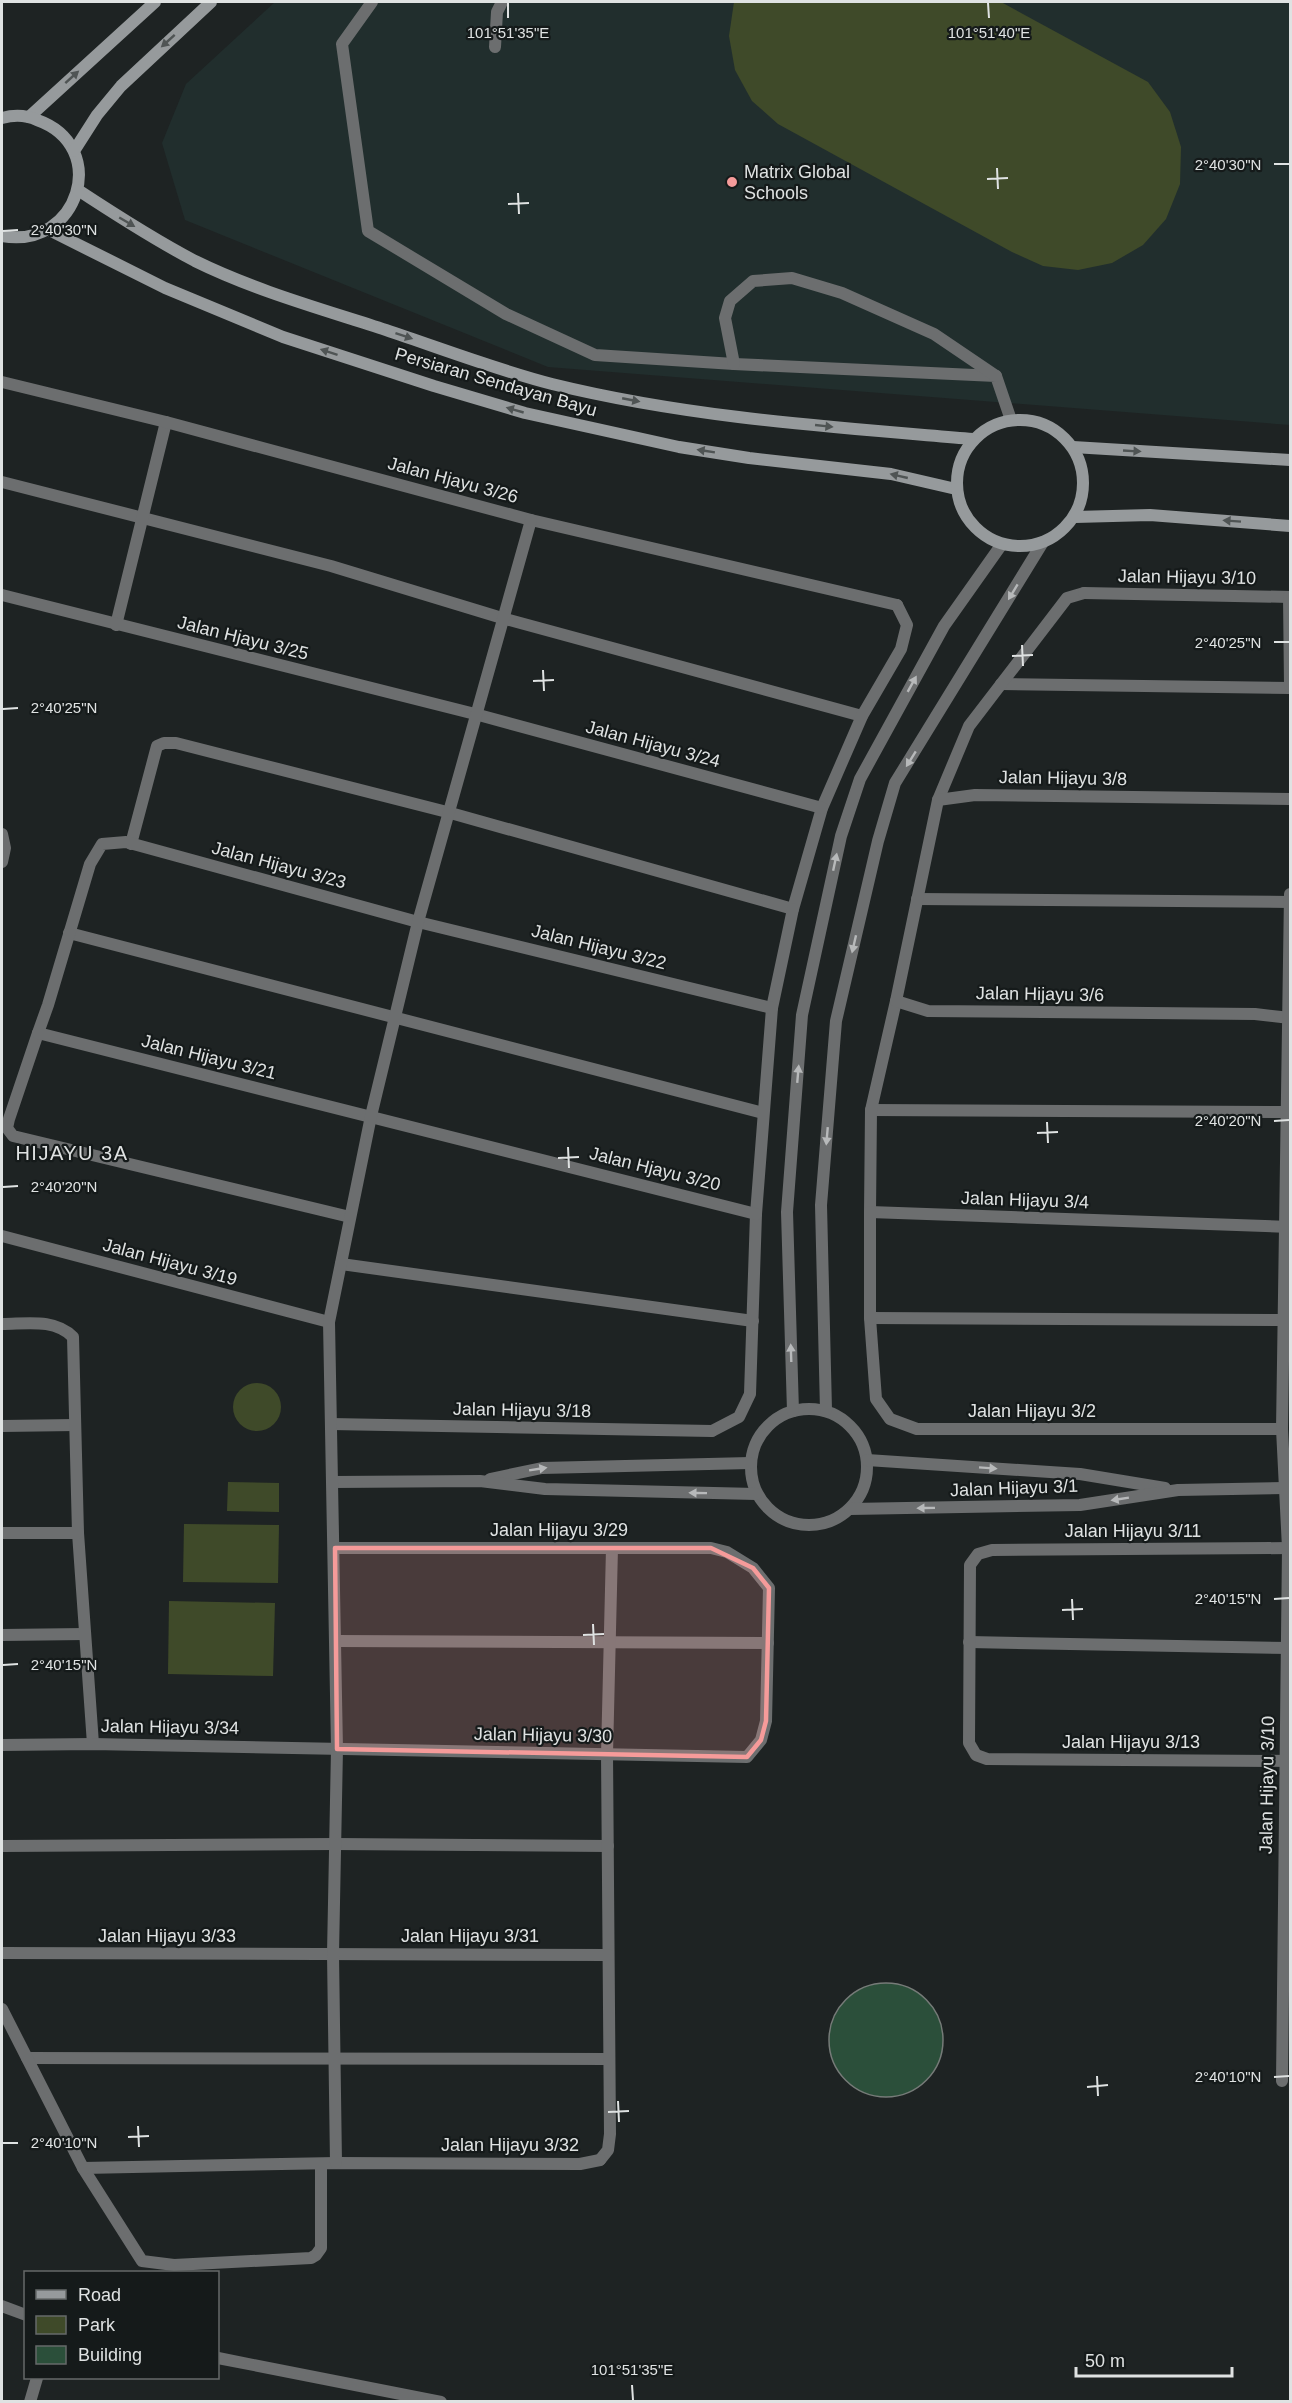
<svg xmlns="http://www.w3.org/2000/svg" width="1292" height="2403" viewBox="0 0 1292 2403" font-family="Helvetica,sans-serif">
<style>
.built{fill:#212e2d}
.green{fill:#3f4a29}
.building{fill:#2b4f3a;stroke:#767b78;stroke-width:1.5}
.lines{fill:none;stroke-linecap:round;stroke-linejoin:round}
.lane{stroke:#6c6e6f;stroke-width:12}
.street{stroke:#6c6e6f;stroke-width:12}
.secondary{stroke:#969a9c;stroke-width:12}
.oneway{fill:#4f5454}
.oneway2{fill:#b7b9ba}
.marked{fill:#f59b9a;fill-opacity:0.2;stroke:#f59b9a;stroke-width:4.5;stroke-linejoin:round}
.ticks{fill:none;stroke:#dfe2e2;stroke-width:2}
.poi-dot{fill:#f59b9a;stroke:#151a1a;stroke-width:2}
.labels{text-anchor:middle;stroke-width:4.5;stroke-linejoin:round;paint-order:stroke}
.poi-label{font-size:18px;fill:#dfe2e2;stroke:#151a1a;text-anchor:start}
.street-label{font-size:18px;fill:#dfe2e2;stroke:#151a1a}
.neighbourhood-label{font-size:20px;letter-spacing:1.5px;fill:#dfe2e2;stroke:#151a1a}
.ticks-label{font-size:15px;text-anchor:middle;fill:#dfe2e2;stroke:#151a1a;stroke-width:4.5;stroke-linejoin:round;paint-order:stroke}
</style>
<rect width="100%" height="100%" fill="#1e2323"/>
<path class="built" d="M275,2h1015v423l-742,-58 -363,-147 -23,-77 24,-59z"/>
<g class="green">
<path d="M734,2h267l147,80 22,30 11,35 -1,37 -14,35 -23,26 -31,18 -34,7 -35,-4 -31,-14 -234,-128 -26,-23 -17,-31 -6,-34z"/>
<circle cx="257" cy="1407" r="24"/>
<path d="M228,1482l51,1v29l-52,-1z"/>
<path d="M184,1524l95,1 -1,58 -95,-1z"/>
<path d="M169,1601l106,2 -2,73 -105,-2z"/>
</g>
<circle class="building" cx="886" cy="2040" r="57"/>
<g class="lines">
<g class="lane">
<path d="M372,2l-30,42 26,187 138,83 89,41 139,9 262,12 15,44"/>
<path d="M495,47l2,-35 5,-10"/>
<path d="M734,364l-9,-46 5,-17 23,-20 39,-3 50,15 92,41 62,42"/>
<path d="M2,482l329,84 171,52 360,98"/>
<path d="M116,625l50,-203"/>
<path d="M1001,684l289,4"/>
<path d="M938,800l31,-74 98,-128 17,-5"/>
<path d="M131,844l26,-98 7,-3h12l271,69 346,97 29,-101 40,-92 39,-67 6,-24 -10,-20"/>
<path d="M917,899l373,3"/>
<path d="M69,933l694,180"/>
<path d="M38,1033l-29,86 -2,9 6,8 337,81"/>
<path d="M871,1110l419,2"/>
<path d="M870,1212l1,-102 25,-109"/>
<path d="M341,1264l412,57"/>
<path d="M870,1318l413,2"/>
<path d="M2,1426l73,-1"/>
<path d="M712,1431l27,-14 11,-23 6,-180 16,-206 21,-99"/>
<path d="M2,1635l83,-1"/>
<path d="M336,1641l432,2"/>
<path d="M969,1642l321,6"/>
<path d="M2,1846l333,-2 273,2"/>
<path d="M27,2058l582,1"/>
<path d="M600,2160l8,-10 2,-16 -3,-380 5,-206"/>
<path d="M83,2168l59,93 32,4 137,-7 5,-3 5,-7v-84"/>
</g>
<g class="street">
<path d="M2,382l164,40 365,98 366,85"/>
<path d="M1084,593l206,4"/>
<path d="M2,595l473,119 347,94"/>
<path d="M1289,597l1,89"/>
<path d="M1290,799l-315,-4 -37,5 -42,201 32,10 327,3 35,4"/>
<path d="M2,834l3,14 -3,14"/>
<path d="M756,1214l-718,-181 10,-28 42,-141 12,-20 24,-2 292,80 354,86"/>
<path d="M2,1236l327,86"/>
<path d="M2,1324c24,0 52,-6 71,13l5,196 15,211"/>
<circle cx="809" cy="1467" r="58"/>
<path d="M826,1410l-5,-205 15,-184 42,-180 17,-58 148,-241"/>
<path d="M793,1411l-6,-199 15,-197 39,-179 19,-57 84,-153 58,-82"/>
<path d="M331,1424l381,7"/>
<path d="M1282,1429h-365l-27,-10 -14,-20 -6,-81v-106l420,15"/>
<path d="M867,1460l213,14 85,14"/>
<path d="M490,1479l52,-11 208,-5"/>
<path d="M333,1482l147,-1 65,8 211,5"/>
<path d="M850,1509l230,-4 98,-15 107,-2"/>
<path d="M2,1533h76"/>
<path d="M1290,1548l-298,2 -14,4 -8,11 -1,178 7,12 11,4 303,2"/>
<path d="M2,1745l91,-1 654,13 14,-17 5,-19 3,-133 -16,-20 -26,-16 -16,-4h-376"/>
<path d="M2,1953l606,2"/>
<path d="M2,2009l81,159 253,-5 244,1 20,-4"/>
<path d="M1282,2081l6,-533 -6,-119 8,-535"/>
<path d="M336,2163l-3,-209 4,-205 -8,-427 42,-206 47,-194 113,-402"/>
<path d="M2,2306l24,9"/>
<path d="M218,2358l223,44"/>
<path d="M30,2402l7,-24"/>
</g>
<g class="secondary">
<path d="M29,117l126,-115"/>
<path d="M2,118c11,-3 24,-3 35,2 74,26 42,130 -35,116"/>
<path d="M74,151l23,-36 24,-29 90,-84"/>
<path d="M78,190c38,25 77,50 117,71 61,30 127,48 191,69 54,18 111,40 166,54 138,34 280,43 421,55"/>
<path d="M49,230l116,58 118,49 151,49 91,27 154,34 70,11 142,16 65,15"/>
<circle cx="1020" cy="483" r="63"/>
<path d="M1073,447l217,13"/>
<path d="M1075,517l75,-2 140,11"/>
</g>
</g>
<defs><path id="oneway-solid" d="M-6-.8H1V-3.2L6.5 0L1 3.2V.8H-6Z" transform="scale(1.5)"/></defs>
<g class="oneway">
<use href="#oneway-solid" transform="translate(168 41) rotate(138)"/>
<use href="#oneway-solid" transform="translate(72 77) rotate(-42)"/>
<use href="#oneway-solid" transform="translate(127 222) rotate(30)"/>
<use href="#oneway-solid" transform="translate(404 336) rotate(18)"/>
<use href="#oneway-solid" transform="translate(329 352) rotate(-162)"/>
<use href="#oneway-solid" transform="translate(631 400) rotate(11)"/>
<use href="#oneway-solid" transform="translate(515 410) rotate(-164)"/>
<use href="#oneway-solid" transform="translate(824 426) rotate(6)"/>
<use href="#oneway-solid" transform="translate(706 451) rotate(-171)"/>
<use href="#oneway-solid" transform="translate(1132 451) rotate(3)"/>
<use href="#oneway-solid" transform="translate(899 476) rotate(-167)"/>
<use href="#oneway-solid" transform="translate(1232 521) rotate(-176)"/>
</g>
<g class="oneway2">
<use href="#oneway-solid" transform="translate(1013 592) rotate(121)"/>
<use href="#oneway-solid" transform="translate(912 684) rotate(-61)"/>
<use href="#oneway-solid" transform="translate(911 759) rotate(122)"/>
<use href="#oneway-solid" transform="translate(835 862) rotate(-78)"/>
<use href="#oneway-solid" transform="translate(854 944) rotate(103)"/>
<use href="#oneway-solid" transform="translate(798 1074) rotate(-85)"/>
<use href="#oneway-solid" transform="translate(827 1136) rotate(95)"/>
<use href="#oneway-solid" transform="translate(791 1353) rotate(-92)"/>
<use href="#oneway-solid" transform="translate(988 1468) rotate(4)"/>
<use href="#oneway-solid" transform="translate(538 1469) rotate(-9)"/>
<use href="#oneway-solid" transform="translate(698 1493) rotate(-179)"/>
<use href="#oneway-solid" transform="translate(1120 1499) rotate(171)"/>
<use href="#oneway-solid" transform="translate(926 1508) rotate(179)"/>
</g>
<path class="marked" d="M335,1548h376l42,20 16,20 -3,133 -5,19 -14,17 -410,-8z"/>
<path class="ticks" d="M508,3v15M988,3l1,15M1274,164h15M997,168l1,21M987,179l21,-1M518,193l1,21M508,204l21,-1M3,231l15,-1M1274,642h15M1022,645l1,21M1012,656l21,-1M543,670l1,21M533,681l21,-1M3,709l15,-1M1274,1121l15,-1M1047,1122l1,21M1037,1133l21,-1M568,1147l1,21M558,1158l21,-1M3,1187l15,-1M1072,1599l1,21M1274,1599l15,-1M1062,1610l21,-1M593,1624l1,21M583,1635l21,-1M3,1665l15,-1M1097,2076l1,20M1274,2077l15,-1M1087,2087l21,-2M618,2101l1,21M608,2112l21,-1M138,2126l1,21M128,2137l21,-1M3,2143h15M632,2385l1,15"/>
<circle class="poi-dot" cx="732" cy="182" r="6"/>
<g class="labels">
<g class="poi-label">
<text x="744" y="178">Matrix Global<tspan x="744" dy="21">Schools</tspan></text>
</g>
<g class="street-label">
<text transform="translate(496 382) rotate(16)" y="6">Persiaran Sendayan Bayu</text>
<text transform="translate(453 480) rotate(15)" y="6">Jalan Hjayu 3/26</text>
<text transform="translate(1187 577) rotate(1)" y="6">Jalan Hijayu 3/10</text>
<text transform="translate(243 638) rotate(14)" y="6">Jalan Hjayu 3/25</text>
<text transform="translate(653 744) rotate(15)" y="6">Jalan Hijayu 3/24</text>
<text transform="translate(1063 778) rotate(1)" y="6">Jalan Hijayu 3/8</text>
<text transform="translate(279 865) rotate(15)" y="6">Jalan Hijayu 3/23</text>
<text transform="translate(599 947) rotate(14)" y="6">Jalan Hijayu 3/22</text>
<text transform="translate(1040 994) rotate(1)" y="6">Jalan Hijayu 3/6</text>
<text transform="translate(209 1057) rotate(14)" y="6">Jalan Hijayu 3/21</text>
<text transform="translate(655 1169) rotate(14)" y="6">Jalan Hjayu 3/20</text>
<text transform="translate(1025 1200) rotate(2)" y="6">Jalan Hijayu 3/4</text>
<text transform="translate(170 1262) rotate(15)" y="6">Jalan Hijayu 3/19</text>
<text transform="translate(522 1410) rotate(1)" y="6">Jalan Hijayu 3/18</text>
<text x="1032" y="1417">Jalan Hijayu 3/2</text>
<text transform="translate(1014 1488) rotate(-2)" y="6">Jalan Hijayu 3/1</text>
<text x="559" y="1536">Jalan Hijayu 3/29</text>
<text x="1133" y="1537">Jalan Hijayu 3/11</text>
<text transform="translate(170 1727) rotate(1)" y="6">Jalan Hijayu 3/34</text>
<text transform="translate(543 1735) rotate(1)" y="6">Jalan Hijayu 3/30</text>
<text x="1131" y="1748">Jalan Hijayu 3/13</text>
<text transform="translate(1267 1785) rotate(-89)" y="6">Jalan Hijayu 3/10</text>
<text x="167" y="1942">Jalan Hijayu 3/33</text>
<text x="470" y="1942">Jalan Hijayu 3/31</text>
<text x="510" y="2151">Jalan Hijayu 3/32</text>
</g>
<g class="neighbourhood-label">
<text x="72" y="1160">HIJAYU 3A</text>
</g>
</g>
<g class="ticks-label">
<text x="508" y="38">101°51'35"E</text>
<text x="989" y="38">101°51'40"E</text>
<text x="1228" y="170">2°40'30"N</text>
<text x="64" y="235">2°40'30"N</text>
<text x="1228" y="648">2°40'25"N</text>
<text x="64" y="713">2°40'25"N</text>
<text x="1228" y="1126">2°40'20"N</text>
<text x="64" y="1192">2°40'20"N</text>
<text x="1228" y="1604">2°40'15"N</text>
<text x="64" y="1670">2°40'15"N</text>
<text x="1228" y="2082">2°40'10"N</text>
<text x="64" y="2148">2°40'10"N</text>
<text x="632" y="2375">101°51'35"E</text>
</g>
<rect width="1292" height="2403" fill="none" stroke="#dfe2e2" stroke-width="6"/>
<rect x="24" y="2271" width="195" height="108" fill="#151a1a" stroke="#666a6a" stroke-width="1.5"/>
<rect x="36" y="2290" width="30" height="9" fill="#969a9c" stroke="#666a6a" stroke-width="1.5"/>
<text x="78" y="2301" font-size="18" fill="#dfe2e2">Road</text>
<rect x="36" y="2316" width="30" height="18" fill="#3f4a29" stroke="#666a6a" stroke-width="1.5"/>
<text x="78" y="2331" font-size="18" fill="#dfe2e2">Park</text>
<rect x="36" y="2346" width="30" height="18" fill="#2b4f3a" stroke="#666a6a" stroke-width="1.5"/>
<text x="78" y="2361" font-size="18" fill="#dfe2e2">Building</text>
<path d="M1076 2367v9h156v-9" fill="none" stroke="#dfe2e2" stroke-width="3"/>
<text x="1085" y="2367" font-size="18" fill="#dfe2e2" stroke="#151a1a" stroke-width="4.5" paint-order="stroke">50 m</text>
</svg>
